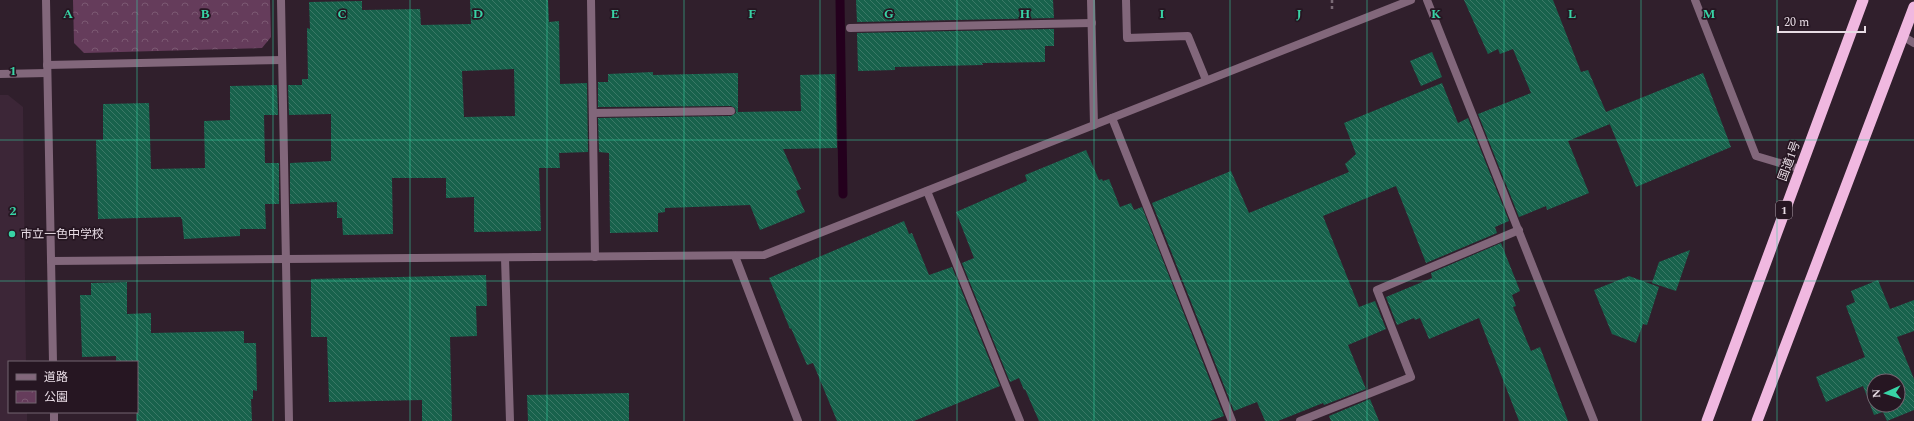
<svg xmlns="http://www.w3.org/2000/svg" width="1914" height="421" viewBox="0 0 1914 421" font-family="Spectral,'Noto Sans JP',serif">
<style>
.built{fill:#3c2637}
.park{fill:url(#park-crowns)}
.lines{fill:none;stroke-linecap:round;stroke-linejoin:round}
.stream{stroke:#24001d;stroke-width:9}
.building{fill:url(#building-back-hatch);fill-rule:evenodd}
.path{stroke:#796a75;stroke-width:2.5;stroke-dasharray:3 3;stroke-linecap:butt}
.service{stroke:#82677b;stroke-width:8}
.minor{stroke:#82677b;stroke-width:8}
.tertiary{stroke:#82677b;stroke-width:8}
.trunk{stroke:#f0b8e0;stroke-width:11}
.grid{fill:none;stroke:#38d4a6;stroke-width:1;stroke-opacity:0.55}
.poi-dot{fill:#38d4a6;stroke:#261622;stroke-width:1.5}
.labels{text-anchor:middle;stroke-width:3.5;stroke-linejoin:round;paint-order:stroke}
.shield{fill:#261622;stroke:#ada0aa;stroke-width:1}
.shield-label{font-size:11px;font-weight:bold;fill:#e7dbe4}
.street-label{font-size:12px;fill:#e7dbe4;stroke:#261622}
.poi-label{font-size:12px;fill:#e7dbe4;stroke:#261622;text-anchor:start}
.grid-label{font-size:13px;text-anchor:middle;font-weight:bold;fill:#38d4a6;stroke:#261622;stroke-width:3.5;stroke-linejoin:round;paint-order:stroke}
</style>
<defs>
<pattern id="park-crowns" width="20" height="18" patternUnits="userSpaceOnUse"><rect width="20" height="18" fill="#653c5b"/><path d="M2 6a3 3 0 1 1 6 0M12 15a3 3 0 1 1 6 0" fill="none" stroke="#7b5872"/></pattern>
<pattern id="building-back-hatch" width="6" height="6" patternUnits="userSpaceOnUse"><rect width="6" height="6" fill="#18624c"/><path d="M-1 5l2 2M0 0l6 6M5-1l2 2" fill="none" stroke="#3a7866"/></pattern>
</defs>
<rect width="100%" height="100%" fill="#301f2c"/>
<path class="built" d="M0,95h8l15,12 3,255h-17v50h18v9h-27z"/>
<path class="park" d="M73,0h197l1,37 -9,11 -178,5 -10,-10z"/>
<g class="lines">
<path class="stream" d="M840,0l3,194"/>
</g>
<g class="building">
<path d="M470,0h78l1,22 10,-1 1,63 27,-1 1,69 -29,1 1,15h-21l2,63 -67,1v-35l-28,1v-20h-54l1,56 -50,1 -1,-17h-5v-16l-47,2v-41l41,-2v-47l-42,1 -1,-30h14v-6h6l-1,-51 3,1 -1,-27 53,-1v9l58,-1 1,16 50,-1zM514,69l1,47 -51,1 -2,-46z"/>
<path d="M856,0h197l1,18 -197,4z"/>
<path d="M1464,0h89l28,72 7,-2 18,42 97,-39 28,74 -95,40 -30,-72 4,9 -42,17 21,52 -42,17 -1,-4 -27,11 -41,-103 53,-21 -18,-44 -13,5 -2,-5 -10,5z"/>
<path d="M1054,29v17h-9v16l-63,1 1,2 -88,2v3l-37,1 -1,-38z"/>
<path d="M1432,52l10,25 -21,9 -11,-25z"/>
<path d="M653,72v3l85,-2v39l63,-1 -1,-36 35,-1 2,74 -54,1 18,40 -5,2 9,21 -45,18 -10,-25 -85,3v4l-7,1v19l-48,1 -1,-80 -10,-1 -1,-34 133,-2 5,-3 -1,-5 -4,-2 -133,1v-25h10v-8z"/>
<path d="M1442,83l16,40 10,-5 41,103 -14,6 2,6 -71,30 -30,-77 -73,30 36,91 16,-6 11,28 -38,16 18,44 -42,16 -1,-2 -45,18h-13l-8,-19 -23,9 -82,-208 79,-32 18,42 100,-41 -4,-8 11,-10 -12,-31z"/>
<path d="M277,85l1,30h-14l1,48h14v41h-14l1,25h-26v7l-56,3 -2,-20h-1v-2l-83,2 -2,-79h7v-36l46,-1 2,66 54,-1 -1,-47 26,-1v-34z"/>
<path d="M1086,150l13,30 3,-1 1,2 6,-2 11,28 11,-4 3,7 8,-3 82,209 -14,5h-171l-14,-32 -1,1 -5,-12 -9,4 -48,-119 12,-5 -18,-46 71,-31 -2,-6z"/>
<path d="M904,221l5,13 3,-1 17,42 23,-8 48,119 -86,35h-77l-24,-58 -6,2 -16,-37 -1,1 -21,-51z"/>
<path d="M1501,243l19,48 -8,4 4,11 -3,1 18,44 9,-4 28,74h-49l-40,-103 -50,21 -9,-21 -5,2 -1,-2 -17,7 -11,-28 46,-19 -1,-5z"/>
<path d="M1690,250l-14,41 -24,-8 7,-21z"/>
<path d="M486,275l1,31h-11l1,30 -27,1 2,84h-30v-21l-93,2 -2,-65h-16v-58z"/>
<path d="M1629,276l30,11 -12,38 -4,-1 -7,19 -24,-9 -18,-44z"/>
<path d="M1878,280l12,29 24,-9v31l-17,6 17,42v31l-27,11 -4,-9 -9,3 -11,-29 -37,16 -10,-25 49,-20 -19,-51 9,-4 -4,-11zM1874,381h24v24h-24z"/>
<path d="M127,282v32l24,-1v20l93,-2v12h12l1,48 -4,-1v9h-2l1,22h-115v-59h-21v-6l-34,1 -2,-62h11v-12z"/>
<path d="M629,393v28h-101l-1,-26z"/>
<path d="M1370,399l9,22h-48l-2,-5z"/>
</g>
<g class="lines">
<path class="path" d="M1332,0v10"/>
<g class="service">
<path d="M1126,0l1,38 61,-2 18,44"/>
<path d="M850,28l242,-5"/>
<path d="M593,113l138,-2"/>
</g>
<g class="minor">
<path d="M281,0l8,421"/>
<path d="M591,0l4,257"/>
<path d="M1091,0l3,125"/>
<path d="M1427,0l167,421"/>
<path d="M1695,0l61,156 44,13"/>
<path d="M1904,37l10,6"/>
<path d="M47,65l235,-5"/>
<path d="M0,74l47,-1"/>
<path d="M1112,118l120,303"/>
<path d="M927,191l93,230"/>
<path d="M735,256l63,165"/>
<path d="M505,258l5,163"/>
<path d="M51,261l713,-6 647,-255"/>
<path d="M1300,421l111,-44 -34,-87 142,-60"/>
</g>
<g class="tertiary">
<path d="M46,0l7,362"/>
<path d="M54,412v9"/>
</g>
<g class="trunk">
<path d="M1707,421l156,-421"/>
<path d="M1757,421l157,-414"/>
</g>
</g>
<path class="grid" d="M137,0v362M273,0v421M410,0v421M547,0v421M684,0v421M820,0v421M957,0v421M1094,0v421M1230,0v421M1367,0v421M1504,0v421M1641,0v421M1777,0v421M0,140h1914M0,281h1914M137,412v9"/>
<circle class="poi-dot" cx="12" cy="234" r="4"/>
<g class="labels">
<rect class="shield" x="1776" y="201" width="16" height="18" rx="3"/>
<g class="shield-label">
<text x="1784" y="214">1</text>
</g>
<g class="street-label">
<text transform="translate(1789 161) rotate(-70)" y="4">国道1号</text>
</g>
<g class="poi-label">
<text x="20" y="238">市立一色中学校</text>
</g>
</g>
<g class="grid-label">
<text x="68" y="18">A</text>
<text x="205" y="18">B</text>
<text x="342" y="18">C</text>
<text x="478" y="18">D</text>
<text x="615" y="18">E</text>
<text x="752" y="18">F</text>
<text x="889" y="18">G</text>
<text x="1025" y="18">H</text>
<text x="1162" y="18">I</text>
<text x="1299" y="18">J</text>
<text x="1436" y="18">K</text>
<text x="1572" y="18">L</text>
<text x="1709" y="18">M</text>
<text x="13" y="75">1</text>
<text x="13" y="215">2</text>
</g>
<rect x="8" y="361" width="130" height="52" fill="#261622" stroke="#736570"/>
<rect x="16" y="374" width="20" height="6" fill="#82677b" stroke="#736570"/>
<text x="44" y="381" font-size="12" fill="#e7dbe4">道路</text>
<rect x="16" y="391" width="20" height="12" fill="url(#park-crowns)" stroke="#736570"/>
<text x="44" y="401" font-size="12" fill="#e7dbe4">公園</text>
<g transform="translate(1886 393) rotate(267)"><circle r="19" fill="#261622" stroke="#736570"/>
<path d="M0-3L7 15L0 10L-7 15Z" fill="#38d4a6"/>
<text y="-6" font-size="11" font-weight="bold" text-anchor="middle" fill="#e7dbe4">N</text>
</g>
<path d="M1778 26v6h87v-6" fill="none" stroke="#e7dbe4" stroke-width="2"/>
<text x="1784" y="26" font-size="12" fill="#e7dbe4" stroke="#261622" stroke-width="3" paint-order="stroke">20 m</text>
</svg>
